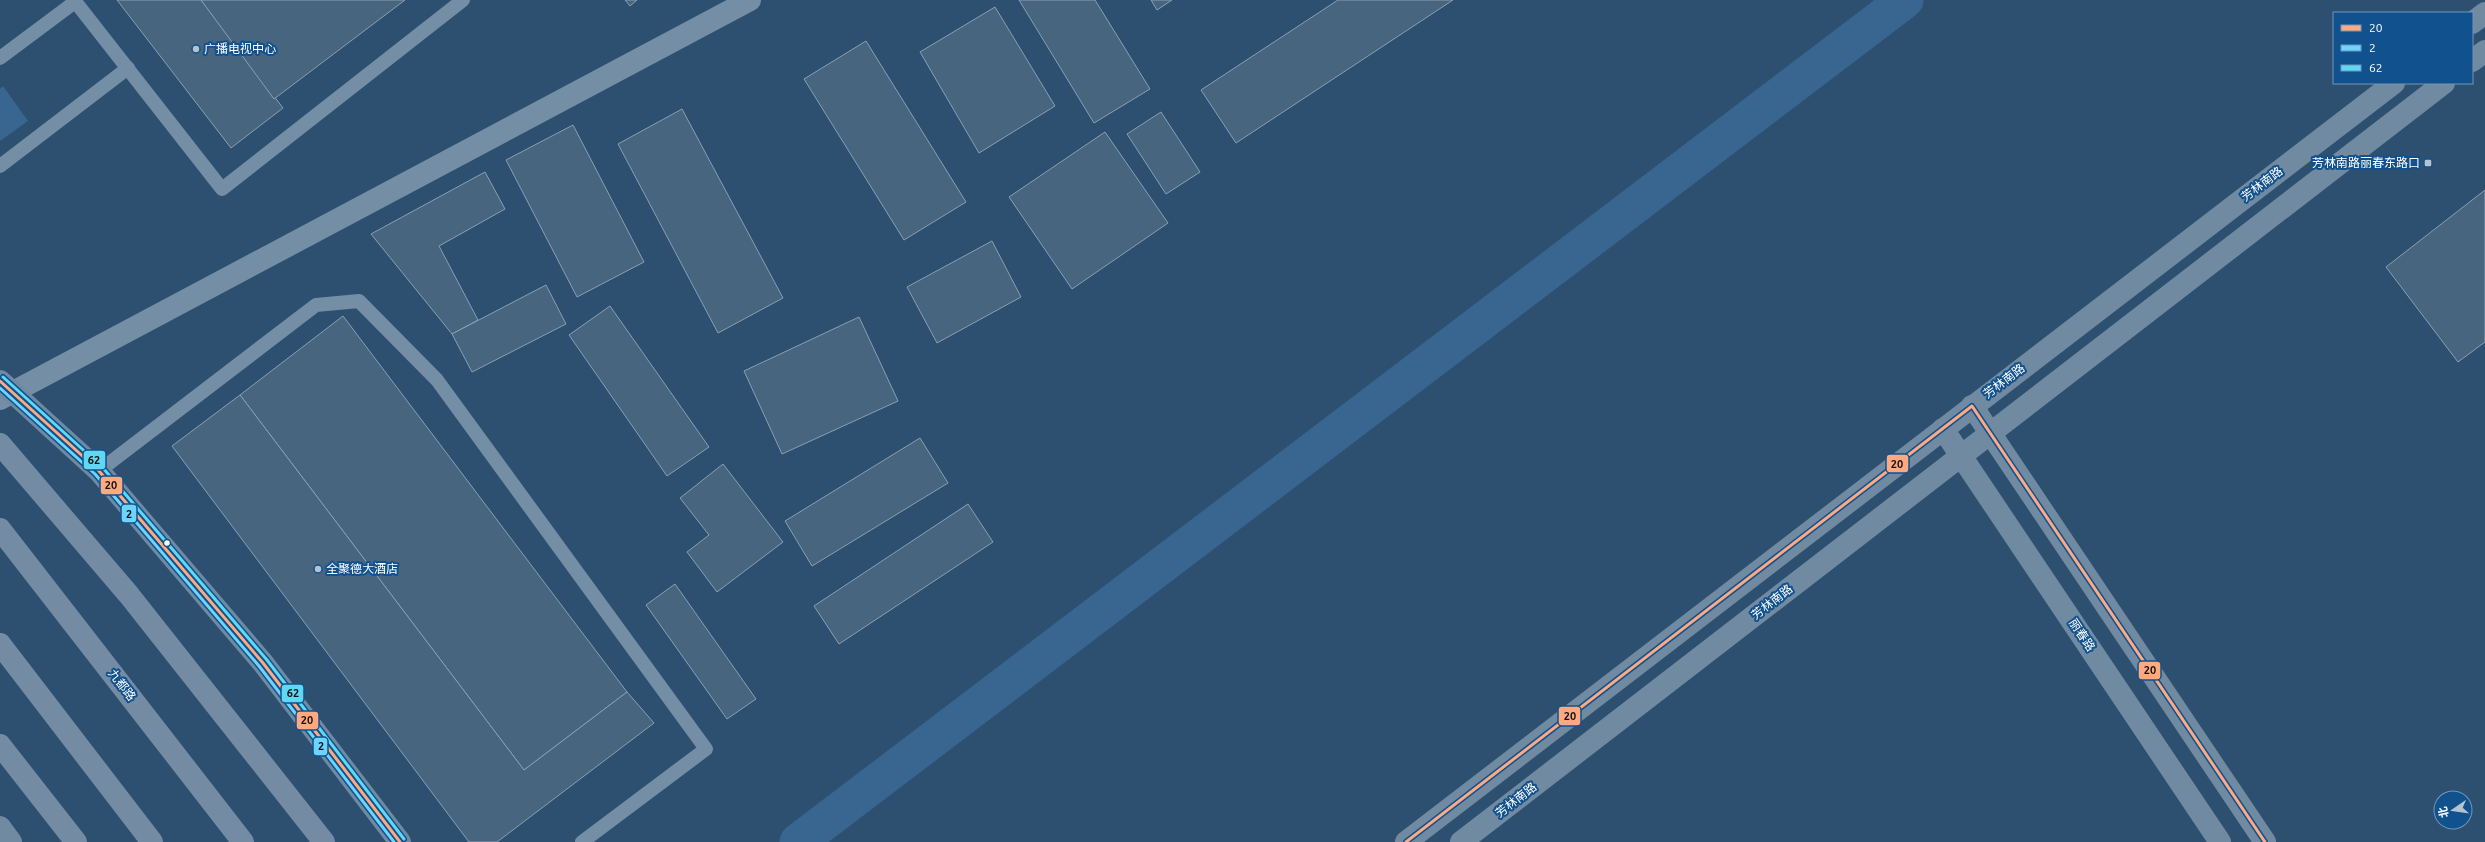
<svg xmlns="http://www.w3.org/2000/svg" width="2485" height="842" viewBox="0 0 2485 842" font-family="Ubuntu,'Noto Sans SC',sans-serif">
<style>
.water{fill:#386691}
.lines{fill:none;stroke-linecap:round;stroke-linejoin:round}
.canal{stroke:#386691;stroke-width:37}
.building{fill:#48657f;stroke:#899fb4}
.lane{stroke:#748ea5;stroke-width:14}
.street{stroke:#748ea5;stroke-width:22}
.secondary{stroke:#708aa1;stroke-width:22}
.primary{stroke:#748ca3;stroke-width:22}
.bus-1-casing{stroke:#11518d;stroke-width:6}
.bus-2-casing{stroke:#11518d;stroke-width:6}
.bus-3-casing{stroke:#11518d;stroke-width:6}
.bus-1{stroke:#ffa980;stroke-width:3}
.bus-2{stroke:#6dd5fd;stroke-width:3}
.bus-3{stroke:#60d8f3;stroke-width:3}
.poi-dot{fill:#b6c2cd;stroke:#11518d;stroke-width:1.5}
.bus-dot{fill:#fff;stroke:#11518d;stroke-width:1.5}
.labels{text-anchor:middle;stroke-width:4;stroke-linejoin:round;paint-order:stroke}
.poi-label{font-size:12px;fill:#fff;stroke:#11518d;text-anchor:start}
.street-label{font-size:12px;fill:#fff;stroke:#11518d}
.line-badge{stroke:#11518d;stroke-width:1.5}
.pale-badge-label{font-size:11px;text-anchor:middle;font-weight:bold;fill:#111}
</style>
<rect width="100%" height="100%" fill="#2d5071"/>
<path class="water" d="M3,86l25,35 -28,20v-52z"/>
<g class="lines">
<path class="canal" d="M798,842l1107,-842"/>
</g>
<g class="building">
<path d="M117,0h84l82,108 -52,40z"/>
<path d="M201,0h204l-131,99z"/>
<path d="M625,0h12l-7,6z"/>
<path d="M1019,0h76l55,89 -56,34z"/>
<path d="M1151,0h21l-15,10z"/>
<path d="M1338,0h115l-217,143 -35,-53z"/>
<path d="M995,7l60,99 -76,47 -59,-101z"/>
<path d="M866,41l100,161 -62,38 -100,-161z"/>
<path d="M682,109l101,189 -65,35 -100,-189z"/>
<path d="M1161,112l39,60 -34,22 -39,-60z"/>
<path d="M573,125l71,137 -67,35 -71,-137z"/>
<path d="M1105,132l63,91 -96,66 -63,-92z"/>
<path d="M485,172l20,37 -66,37 39,74 -26,14 -81,-100z"/>
<path d="M2485,190v152l-27,20 -72,-95z"/>
<path d="M992,241l29,56 -84,46 -30,-56z"/>
<path d="M546,285l20,39 -94,48 -20,-38z"/>
<path d="M610,306l99,141 -42,29 -98,-141z"/>
<path d="M343,316l284,376 -103,78 -284,-375z"/>
<path d="M859,317l39,84 -116,53 -38,-83z"/>
<path d="M240,395l284,375 103,-78 27,31 -157,119h-28l-297,-396z"/>
<path d="M920,438l28,45 -136,83 -27,-45z"/>
<path d="M723,464l60,78 -66,50 -30,-40 22,-17 -29,-37z"/>
<path d="M968,504l25,38 -154,102 -25,-38z"/>
<path d="M675,584l81,115 -29,20 -81,-114z"/>
</g>
<g class="lines">
<g class="lane">
<path d="M74,0l148,189 241,-189"/>
<path d="M0,58l75,-56"/>
<path d="M0,166l128,-98"/>
<path d="M99,471l217,-166 43,-4 78,79 269,369 -124,93"/>
</g>
<path class="street" d="M0,399l750,-399"/>
<g class="secondary">
<path d="M2472,23l13,-10"/>
<path d="M2472,61l13,-10"/>
<path d="M0,381l99,90 164,192 137,179"/>
<path d="M1972,406l293,436"/>
<path d="M1943,429l277,413"/>
<path d="M0,827l11,15"/>
<path d="M1406,842l988,-759"/>
<path d="M1461,842l983,-759"/>
</g>
<g class="primary">
<path d="M0,444l129,151 195,247"/>
<path d="M0,529l243,313"/>
<path d="M0,644l152,198"/>
<path d="M0,745l76,97"/>
</g>
<defs>
<g id="bus-1">
<path d="M0,381l99,90 164,192 137,179"/>
<path d="M1406,842l566,-436 293,436"/>
</g>
<path id="bus-2" d="M0,388l95,86 164,192 135,176"/>
<path id="bus-3" d="M3,377l100,91 164,192 137,179"/>
</defs>
<use href="#bus-1" class="bus-1-casing"/>
<use href="#bus-2" class="bus-2-casing"/>
<use href="#bus-3" class="bus-3-casing"/>
<use href="#bus-1" class="bus-1"/>
<use href="#bus-2" class="bus-2"/>
<use href="#bus-3" class="bus-3"/>
</g>
<g class="poi-dot">
<circle cx="196" cy="49" r="4"/>
<rect x="2424" y="159" width="8" height="8" rx="2"/>
<circle cx="318" cy="569" r="4"/>
</g>
<circle class="bus-dot" cx="167" cy="543" r="3.5"/>
<g class="labels">
<g class="poi-label">
<text x="204" y="53">广播电视中心</text>
<text x="2420" y="167" text-anchor="end">芳林南路丽春东路口</text>
<text x="326" y="573">全聚德大酒店</text>
</g>
<g class="street-label">
<text transform="translate(2262 184) rotate(-37)" y="4">芳林南路</text>
<text transform="translate(2004 381) rotate(-37)" y="4">芳林南路</text>
<text transform="translate(1772 602) rotate(-38)" y="4">芳林南路</text>
<text transform="translate(2082 635) rotate(56)" y="4">丽春路</text>
<text transform="translate(122 685) rotate(52)" y="4">九都路</text>
<text transform="translate(1516 800) rotate(-38)" y="4">芳林南路</text>
</g>
</g>
<g class="line-badge">
<rect x="83" y="450" width="23" height="20" rx="4" fill="#60d8f3"/>
<rect x="1886" y="454" width="23" height="19" rx="4" fill="#ffa980"/>
<rect x="100" y="476" width="23" height="19" rx="4" fill="#ffa980"/>
<rect x="121" y="504" width="16" height="19" rx="4" fill="#6dd5fd"/>
<rect x="2138" y="661" width="23" height="19" rx="4" fill="#ffa980"/>
<rect x="281" y="684" width="23" height="19" rx="4" fill="#60d8f3"/>
<rect x="1558" y="706" width="23" height="20" rx="4" fill="#ffa980"/>
<rect x="296" y="711" width="23" height="19" rx="4" fill="#ffa980"/>
<rect x="313" y="737" width="15" height="19" rx="4" fill="#6dd5fd"/>
</g>
<g class="pale-badge-label">
<text x="94" y="464">62</text>
<text x="1897" y="468">20</text>
<text x="111" y="489">20</text>
<text x="129" y="518">2</text>
<text x="2150" y="674">20</text>
<text x="293" y="697">62</text>
<text x="1570" y="720">20</text>
<text x="307" y="724">20</text>
<text x="321" y="750">2</text>
</g>
<rect x="2333" y="12" width="140" height="72" fill="#11518d" stroke="#7097bb"/>
<rect x="2341" y="25" width="20" height="6" fill="#ffa980" stroke="#7097bb"/>
<text x="2369" y="32" font-size="12" fill="#ffffff">20</text>
<rect x="2341" y="45" width="20" height="6" fill="#6dd5fd" stroke="#7097bb"/>
<text x="2369" y="52" font-size="12" fill="#ffffff">2</text>
<rect x="2341" y="65" width="20" height="6" fill="#60d8f3" stroke="#7097bb"/>
<text x="2369" y="72" font-size="12" fill="#ffffff">62</text>
<g transform="translate(2453 810) rotate(257)"><circle r="19" fill="#11518d" stroke="#7097bb"/>
<path d="M0-3L7 15L0 10L-7 15Z" fill="#b6c2cd"/>
<text y="-6" font-size="11" font-weight="bold" text-anchor="middle" fill="#ffffff">北</text>
</g>
</svg>
